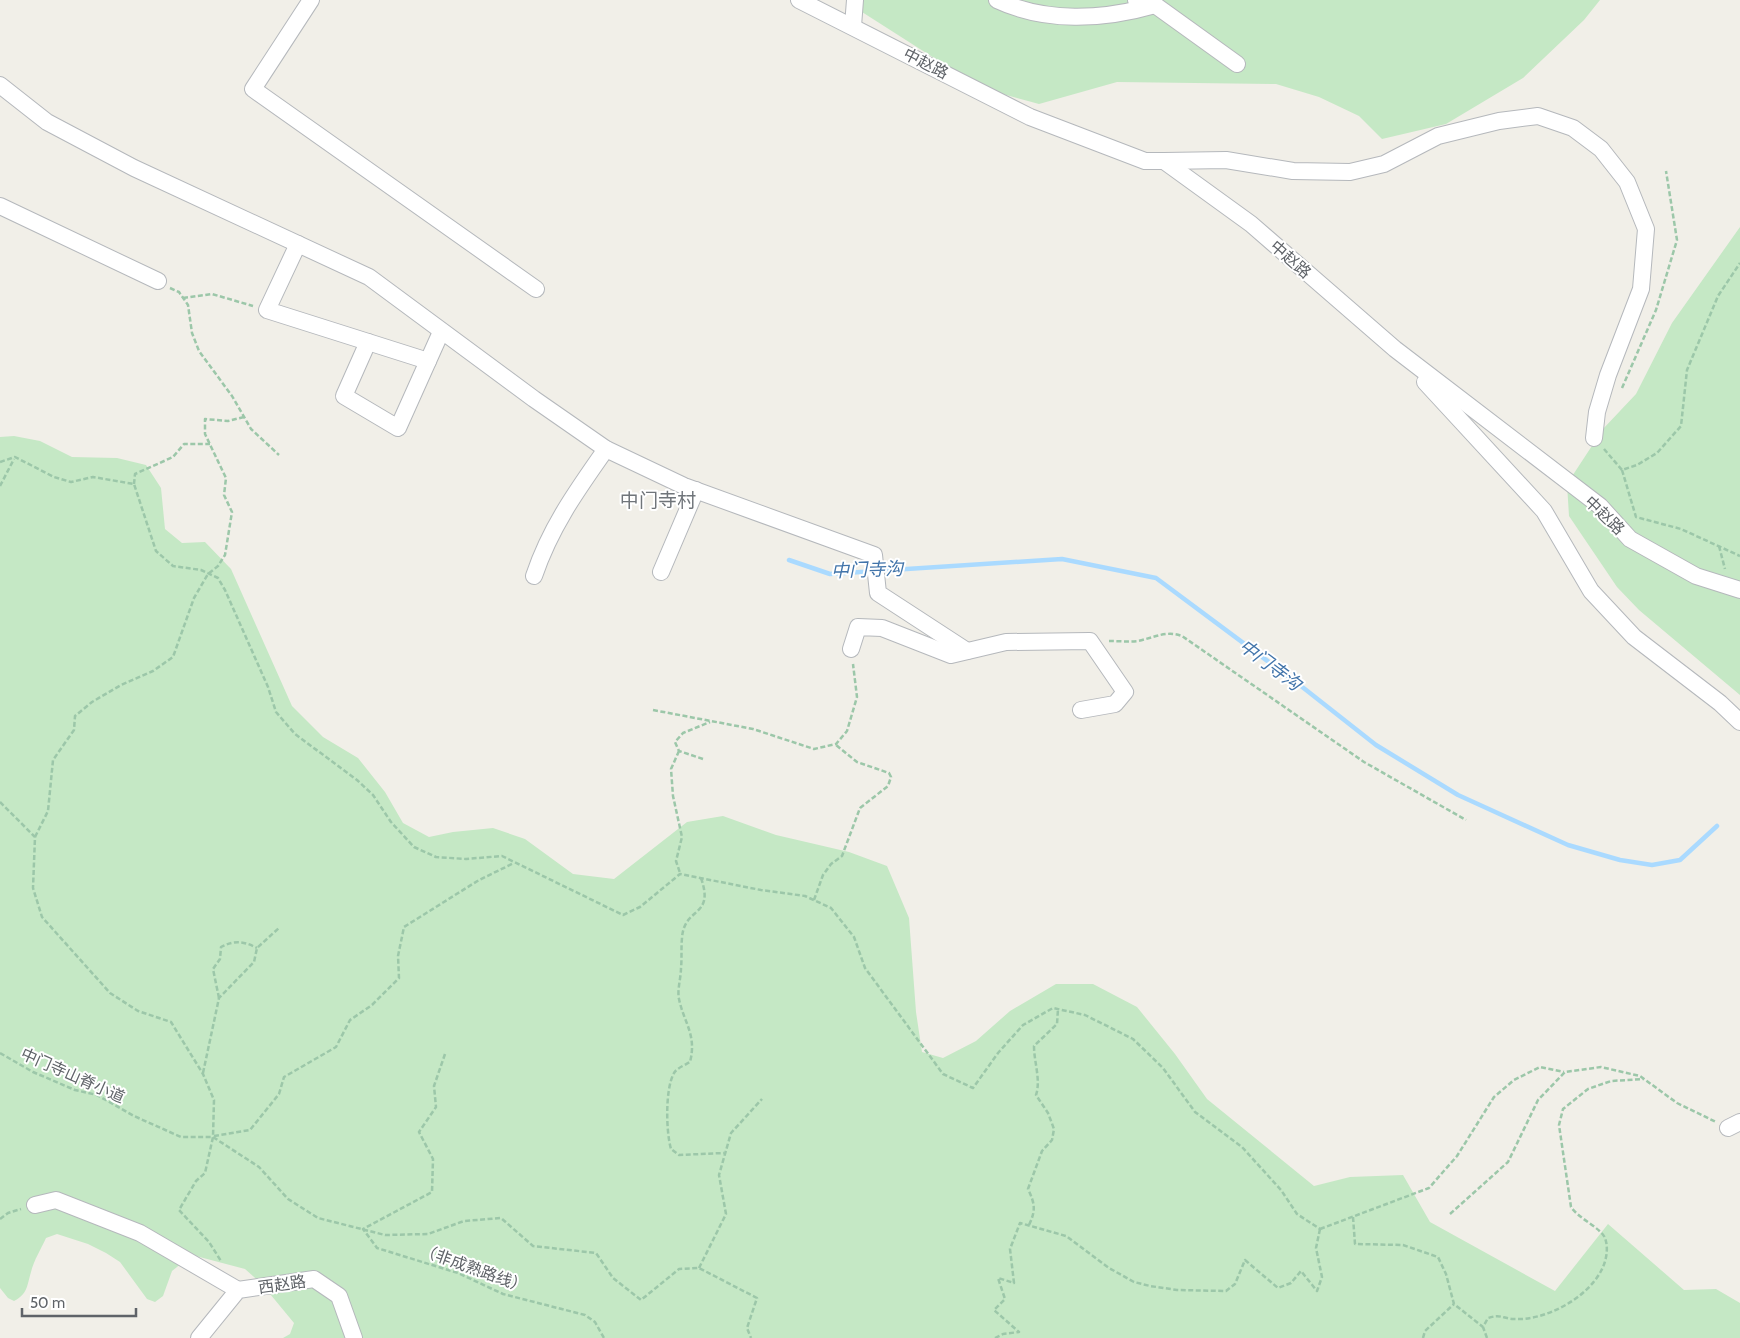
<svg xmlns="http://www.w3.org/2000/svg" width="1740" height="1338" viewBox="0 0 1740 1338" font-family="Cabin,'Noto Sans SC',sans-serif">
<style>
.green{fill:#c5e8c5}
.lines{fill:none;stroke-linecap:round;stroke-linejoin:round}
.stream{stroke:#aadaff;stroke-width:4.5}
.minor-casing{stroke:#b5b8bc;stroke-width:18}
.path{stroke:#9cc7a9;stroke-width:2.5;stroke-dasharray:5 2.5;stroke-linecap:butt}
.minor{stroke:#fff;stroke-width:16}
.labels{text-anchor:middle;stroke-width:4;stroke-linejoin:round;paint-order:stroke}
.street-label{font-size:16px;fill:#5f6368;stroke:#fff}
.water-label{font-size:18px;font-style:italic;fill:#4174aa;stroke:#fff}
.quarter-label{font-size:19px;fill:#70757a;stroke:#fff}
</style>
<rect width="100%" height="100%" fill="#f1efe8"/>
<g class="green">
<path d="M863,0h737l-16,20 -61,58 -77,46 -64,15 -23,-23 -40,-19 -43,-13 -159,-2 -78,22 -58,-16 -119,-76z"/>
<path d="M1740,227v468l-101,-85 -22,-23 -48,-71 -2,-32 36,-55 33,-35 36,-71z"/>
<path d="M14,436l26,5 32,16 45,1 29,7 15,23 4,41 17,14 23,-1 26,27 61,137 31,31 35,21 27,34 18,31 26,14 24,-5 40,-4 32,11 48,35 41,5 73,-57 36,-6 53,19 73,17 38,14 22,52 7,94 6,40 21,6 33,-17 34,-30 46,-27h37l44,23 38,47 32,45 107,87 36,-9 53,-2 27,47 125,69 53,-67 76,66 32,-1 24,14v35h-1457l7,-4 4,-11 -33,-40 -16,-14 -53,-14 -20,16 -9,25 -8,6 -8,-3 -27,-37 -14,-9 -18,-9 -31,-10 -11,4c-5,11 -12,22 -15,34 -4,13 -3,22 -17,29l-6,-3 -8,-10v-851z"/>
</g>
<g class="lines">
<path class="stream" d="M789,560l41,14 232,-15 94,19 145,108 75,59 82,50 110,50 52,15 32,5 28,-5 37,-34"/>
<defs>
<g id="minor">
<path d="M311,0l-58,89 283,200"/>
<path d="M799,0l231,117 115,44h19l87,63 144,125 205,157 30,33 66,37 44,14"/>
<path d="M997,0c49,23 106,20 158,5l-19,-5"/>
<path d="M1155,5l82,59"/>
<path d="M853,26l2,-26"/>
<path d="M0,85l47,37 87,46 235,109 165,122 72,50 78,37 190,69 4,38 89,58"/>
<path d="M1164,161l62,-1 67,11 57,1 34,-8 54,-28 61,-15 39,-5 35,12 28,21 26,33 19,47 -5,60 -33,86 -11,37 -3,26"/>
<path d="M0,206l158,75"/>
<path d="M298,244l-31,66 161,51"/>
<path d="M368,342l-24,54 54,32 43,-96"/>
<path d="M1425,382l119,129 47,80 43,46 86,66 20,19"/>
<path d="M661,572l35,-82"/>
<path d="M534,576c16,-48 43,-86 72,-127"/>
<path d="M851,649l7,-22 24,1 69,27 55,-13 84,-1 35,51 -10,12 -34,6"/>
<path d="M1728,1128l12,-6"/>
<path d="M35,1205l21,-5 84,33 98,57"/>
<path d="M199,1338l39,-48 76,-11 25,17 15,42"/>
</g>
</defs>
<use href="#minor" class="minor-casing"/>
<g class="path">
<path d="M170,288l9,4 9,13 4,28 7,18 33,45 19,33 28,26"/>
<path d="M183,298l29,-4 41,12"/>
<path d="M1622,388l34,-78 21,-70 -11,-69"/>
<path d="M1604,449l18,21 15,-5 20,-12 24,-27 6,-56 31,-74 22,-33"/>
<path d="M0,462l15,-5 39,20 17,5 22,-5 41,7 22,67 17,15 28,4 17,8 7,12 43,97 8,25 19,22 62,46 16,15 18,27 23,25 22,10 30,2 36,-3 121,59 17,-8 40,-33 81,16 44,6 26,12 23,29 11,31 78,106 30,14 25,-35 25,-28 30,-17 32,7 48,24 30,29 32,44 47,35 39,43 16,24 23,15"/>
<path d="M1622,470l14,47 45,12 59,27"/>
<path d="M134,484l1,-10 38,-17 11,-13h26"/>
<path d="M0,486l14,-27"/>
<path d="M1719,546l6,23"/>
<path d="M1109,641c9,0 19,1 29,0 15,-3 28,-11 44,-5l182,126 102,58"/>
<path d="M653,710l100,19 61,20 22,-5 11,-13 10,-34 -4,-33"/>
<path d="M679,751l-8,18 2,27 9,41 -6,24 4,12"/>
<path d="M703,759l-24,-8 -4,-9 8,-9 27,-11"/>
<path d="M0,802l35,35 -2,51 9,29 68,76 28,18 33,11 32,52 11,26 -1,37 -8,36 -9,8 -17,29 30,32 12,19"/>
<path d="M35,837l13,-26 5,-51 21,-30 1,-14 17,-14 29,-17 32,-14 20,-14 21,-59 14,-24 10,-8 7,-11 7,-43 -8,-17 2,-17 -21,-44v-15l23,2 16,-4"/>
<path d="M701,878c14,40 -17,28 -19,60 -1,10 0,20 -1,30 0,10 -4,22 -2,31 5,24 18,36 11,63 -5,3 -13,6 -16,11 -9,16 -8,59 -3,76l8,6 45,-2"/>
<path d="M814,900l9,-25 8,-11 11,-8 18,-48 28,-22 3,-9 -2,-4 -32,-11 -21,-17"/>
<path d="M219,998l-6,-29 7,-10 1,-12c13,-7 23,-6 36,1"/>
<path d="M0,1053l33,19 42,18 22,5 37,21 47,21h32l46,30 29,32 30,19 67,17 43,-1 36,-13 37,-3 32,28 63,7 17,25 28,22 38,-31 20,-1 58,30 -10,30 4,10"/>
<path d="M445,1054l-11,32 2,21 -17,25 14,27 -1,33 -69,37 14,19 81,25 45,21 82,21 10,7 9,16"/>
<path d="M203,1073l16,-75 35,-36 3,-14 23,-21"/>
<path d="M214,1136l36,-6 29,-36 5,-17 52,-30 14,-27 22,-15 27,-27 -1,-22 6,-29 75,-47 35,-17"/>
<path d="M1450,1214l58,-52 30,-62 27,-28 36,-5 39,9 37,27 39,19"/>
<path d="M1353,1217l2,27 48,1 35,12 8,17 8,30 29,23"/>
<path d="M0,1219l8,-6 13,-4"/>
<path d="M1029,1225c7,-15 6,-21 -1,-36l14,-38 10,-11 2,-11 -6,-16 -12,-18c5,-15 -2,-33 -2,-49l23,-22 1,-15"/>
<path d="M1320,1229l109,-41 28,-32 37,-59 20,-17 26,-13 24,5"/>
<path d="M699,1268l27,-54 -7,-39 12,-42 31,-34"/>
<path d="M995,1338l8,-4 16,-2 -25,-22 11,-11 -7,-21 16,5 -4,-34 10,-26 46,13 43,32 25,14 16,4 27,4 49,1 9,-7 10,-24 33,28 13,-5 10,-12 16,20 5,-14 -6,-29 4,-19"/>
<path d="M1423,1338l2,-7 29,-27"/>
<path d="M1487,1338l-4,-11 5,-9c13,-4 13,0 25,1 32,2 73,-20 88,-48 5,-9 8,-22 4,-33 -4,-10 -26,-19 -34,-31l-12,-82 4,-16 25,-20 23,-8 33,-2"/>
</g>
<use href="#minor" class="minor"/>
</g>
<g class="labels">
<g class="street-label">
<text transform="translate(926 63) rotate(27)" y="6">中赵路</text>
<text transform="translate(1291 259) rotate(41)" y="6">中赵路</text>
<text transform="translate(1605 515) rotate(44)" y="6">中赵路</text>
<text transform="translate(73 1075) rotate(24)" y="6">中门寺山脊小道</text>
<text transform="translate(474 1268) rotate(20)" y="6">（非成熟路线）</text>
<text transform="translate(282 1284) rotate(-8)" y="6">西赵路</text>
</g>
<g class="water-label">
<text transform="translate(867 570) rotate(-2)" y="6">中门寺沟</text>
<text transform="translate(1270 665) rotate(37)" y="6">中门寺沟</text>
</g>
<g class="quarter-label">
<text x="658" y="507">中门寺村</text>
</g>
</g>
<path d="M22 1308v8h114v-8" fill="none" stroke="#5f6368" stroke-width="2.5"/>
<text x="30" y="1308" font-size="15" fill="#5f6368" stroke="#ffffff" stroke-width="4" paint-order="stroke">50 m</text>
</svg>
